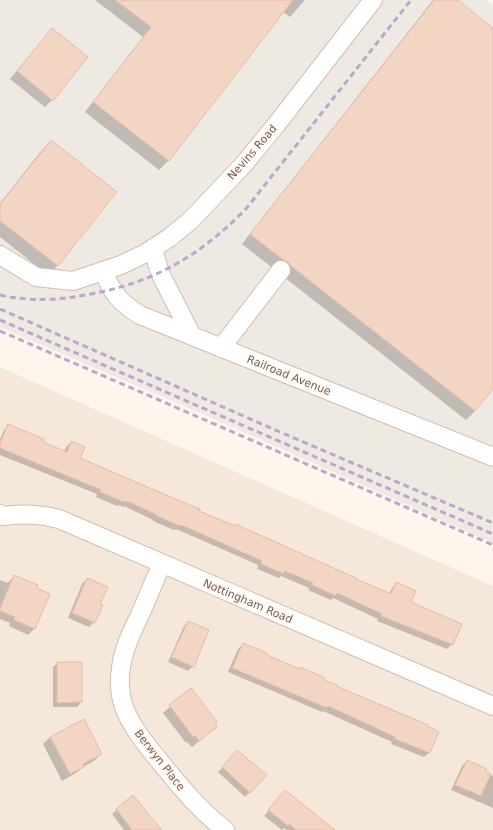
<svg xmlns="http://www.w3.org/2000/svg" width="493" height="830" viewBox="0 0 493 830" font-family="'DejaVu Sans',sans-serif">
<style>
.residential{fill:#f5e8da}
.industrial{fill:#efe9e4}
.shadow{fill:#0003}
.building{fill:#f3d5c3;stroke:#e6bba3}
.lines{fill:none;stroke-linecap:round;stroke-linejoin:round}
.minor-casing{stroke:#d1beb0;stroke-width:20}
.minor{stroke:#fff;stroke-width:18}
.rail{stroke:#b9a8c9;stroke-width:3;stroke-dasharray:6 4;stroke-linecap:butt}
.labels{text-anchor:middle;stroke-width:3.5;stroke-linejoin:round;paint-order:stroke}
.street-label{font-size:11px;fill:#7a5c4d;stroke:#fffaf3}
</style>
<rect width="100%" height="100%" fill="#fdf6ec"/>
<path class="residential" d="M0,367l493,219v244h-493z"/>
<path class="industrial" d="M0,0h486l7,5v538l-263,-117 -230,-99z"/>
<g class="shadow">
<path d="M95,0h210l-15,17 -7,-5 -115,149 -9,9 -74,-58 58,-75z"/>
<path d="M433,0h23l37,29v358l-18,24 -9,9 -224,-176z"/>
<path d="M52,29v71l-7,7 -35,-28z"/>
<path d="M51,141l64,51 -58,74 -9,9 -48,-38v-34l42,-53z"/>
<path d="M9,425l32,17 23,10 2,-5 5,-5 8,16 310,136 3,-6 4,-4 14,19 42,41 -5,5 -70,-28 1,-2 -45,-21 -2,2 -23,-10 1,-2 -28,-12 -2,2 -22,-9 1,-4 -82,-36 -2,1 -21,-9v-1l-29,-14 -1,1 -4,-2 -2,1 -21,-9 1,-3 -97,-39v-16l4,-9z"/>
<path d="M14,576l35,18 -15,35 -6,6 -19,-9 1,-3 -10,-4v-39l8,3z"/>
<path d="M87,579l7,43 -5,5 -21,-9 14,-34z"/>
<path d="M188,622l5,44 -5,5 -20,-9 16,-36z"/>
<path d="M243,644l22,12 173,76 -9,21 -5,4 -33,-13 1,-2 -69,-31 -1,1 -94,-40 10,-23z"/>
<path d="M58,663h23v39l-4,5h-24v-40z"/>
<path d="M191,689l25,38 -24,20 -5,-5 -1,1 -23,-30z"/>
<path d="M50,737l51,17 -7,7 -11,6 -7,6 -14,8 -19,-37z"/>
<path d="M233,756l32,20 -20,21 -27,-25z"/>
<path d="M467,761l26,15v32l-42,-18 11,-24z"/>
<path d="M285,791l50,39h-49l-2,-2 -2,2 -18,-14z"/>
<path d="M133,796l19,34h-28l-12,-16z"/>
</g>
<g class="building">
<path d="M115,0h178l-124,161 -76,-59 58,-75z"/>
<path d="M434,0h24l35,28v361l-18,22 -184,-145 -3,-4 -5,-2 -33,-26z"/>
<path d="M52,28l36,29 -35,44 -36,-30z"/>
<path d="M51,140l66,52 -59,74 -58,-45v-17z"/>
<path d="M8,424l36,15 -1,3 24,10 4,-11 14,6 -5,11 86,37 34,14 -1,2 36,15 1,-2 17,8 103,46v1l35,15 5,-12 20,9 -5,11 51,22 -9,21 -72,-29 1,-2 -45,-21 -1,3 -24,-11 1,-2 -28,-12 -1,3 -23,-10 1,-3 -81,-36 -1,1 -23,-10v-1l-28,-13v1l-5,-2 -1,1 -23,-10 1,-2 -101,-42v-5z"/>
<path d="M14,575l24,10 -1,3 13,6 -15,35 -21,-9 1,-3 -15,-6v-3z"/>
<path d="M87,578l21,9 -8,17 3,1 -8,18 -23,-10z"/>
<path d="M188,621l21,9 -15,37 -23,-10z"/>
<path d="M243,643l24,10v2l32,14 1,-2 25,11 -1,2 13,5 -1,1 92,39 -1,1 12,6 -9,21 -35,-14v-2l-67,-31 -1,2 -95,-40z"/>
<path d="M57,662h25v40l-25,1z"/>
<path d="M191,688l26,34 -2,2 2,3 -18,14 -4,-5 -2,1 -24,-32z"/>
<path d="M84,719l18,35 -19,10 1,3 -14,7 -20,-37z"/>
<path d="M237,750l30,25 -17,18 -28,-26z"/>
<path d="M467,760l20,9 -2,2 6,3 -10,22 -26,-11z"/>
<path d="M285,790l50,40h-39l-7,-6 -1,2 -20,-16z"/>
<path d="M133,795l13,16 16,19h-30l-16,-21z"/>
</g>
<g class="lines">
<defs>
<g id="minor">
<path d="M153,249l7,24 32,63"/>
<path d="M0,255l36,22 37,4 48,-16 25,-12 23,-15 22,-18 53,-56 32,-39 97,-125"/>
<path d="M103,271c10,23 16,31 37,44l353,142"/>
<path d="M221,348l60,-78"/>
<path d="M0,514l3,2c20,-3 37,-2 56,3l434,187"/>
<path d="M162,564c-8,17 -15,35 -23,53 -8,16 -16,33 -18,51 -2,12 -1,27 3,39 7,19 20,35 33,51 22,27 40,50 68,72"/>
</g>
</defs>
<use href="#minor" class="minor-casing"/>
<use href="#minor" class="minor"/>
<g class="rail">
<path d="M0,295c31,7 60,5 91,-1 64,-12 108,-38 154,-84l166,-210"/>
<path d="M0,309l280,123 213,91"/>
<path d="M0,320l493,214"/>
<path d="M0,331l493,214"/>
</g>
</g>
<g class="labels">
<g class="street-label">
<text transform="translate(252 152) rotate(-49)" y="4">Nevins Road</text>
<text transform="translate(289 375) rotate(22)" y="4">Railroad Avenue</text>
<text transform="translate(248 601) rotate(23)" y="4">Nottingham Road</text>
<text transform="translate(160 760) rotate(52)" y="4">Berwyn Place</text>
</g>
</g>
</svg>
